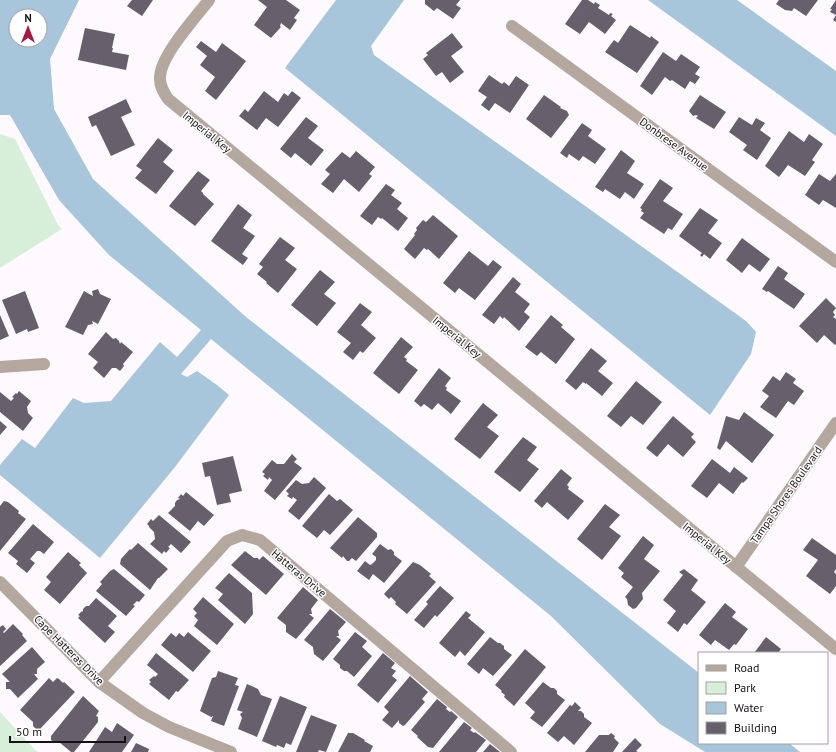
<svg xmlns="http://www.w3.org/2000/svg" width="836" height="752" viewBox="0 0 836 752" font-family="'PT Sans',sans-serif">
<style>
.green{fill:#d7eed8}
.water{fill:#a7c6db;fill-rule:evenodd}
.building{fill:#65606c}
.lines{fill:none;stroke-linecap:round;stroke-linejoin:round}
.minor{stroke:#b4a89e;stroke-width:12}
.labels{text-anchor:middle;stroke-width:3;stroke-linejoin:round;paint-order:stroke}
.street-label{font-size:11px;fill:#151115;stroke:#fff}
</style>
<rect width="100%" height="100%" fill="#fef9fe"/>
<g class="green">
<path d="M0,134l15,5 43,86 4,4 -62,39z"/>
<path d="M0,712l35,38 3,2h-38z"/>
</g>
<g class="water">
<path d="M0,0h79l-29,59 4,50 39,70 153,138 453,356v70h90l11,9h-95l-45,-28 -109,-108 -340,-277 -30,35 6,3 10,-6 20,14 12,10 -54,72 -75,91 -100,-83v-10l22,-26 13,9 38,-50 11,5 27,-2 49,-59 17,15 24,-27 -92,-75 -50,-55 -49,-85h-10zM16,16h24v24h-24z"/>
<path d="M336,0h68l-33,46 3,9 372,266 10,11 -5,22 -41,61 -425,-347z"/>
<path d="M648,0h89l99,71v65z"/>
</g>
<g class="building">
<path d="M132,0h21l-11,16 -15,-10z"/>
<path d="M258,0h28l14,10 -6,8 3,2 -7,10 -9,-7 -1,3 1,1 -10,11 -17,-13 13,-18z"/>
<path d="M425,0h35l-4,5 5,3 -8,11 -16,-11 -3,3 -9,-7z"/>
<path d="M582,0h6l6,4 1,-2 5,3 -2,3 11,7 1,-2 3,1 -2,2 5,4 -11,14 -16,-12 -9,12 -15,-10z"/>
<path d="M779,0h39l-12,16 -12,-8 -2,3 -7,-1 -9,-6z"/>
<path d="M836,0v22l-3,-2 3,-5 -6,-3 2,-3h-2z"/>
<path d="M630,25l20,13 1,-2 8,6 -22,31 -32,-21 9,-12 4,3z"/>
<path d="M85,28l30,6 -3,14h1l-1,4 17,3 -3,15 -48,-10z"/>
<path d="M452,33l11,14 -12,9 13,16 -14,11 -8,-11 -6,4 -13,-17 5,-4 -2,-2z"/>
<path d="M201,41l15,11 6,-9 24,18 -30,39 -11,-9 10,-14 -15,-12 7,-9 -11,-9z"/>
<path d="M663,52l13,9 5,-7 19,13 -5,7 5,3 -5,7 -5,-3 -5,8 -13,-9 -2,1 -5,-4 -13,18 -12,-9z"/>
<path d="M489,75l13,9 2,-2 5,4 7,-10 13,9 -19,28 -15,-10 -6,8 -8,-6 6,-8 -9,-6z"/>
<path d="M264,91l14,11 6,-9 4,3 4,-5 9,7 -23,29 -12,-9 -9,12 -18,-14 6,-7 3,3z"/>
<path d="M544,95l17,12 -1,1 7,3 2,4 -18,23 -25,-19z"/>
<path d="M700,95l26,17 -12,17 -18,-11 2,-2 -2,-1 -3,1 -4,-5z"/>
<path d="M126,99l6,13 -11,5 14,28 -24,11 -15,-31 -4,2 -4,-10z"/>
<path d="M306,117l12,9 -10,12 16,12 -13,16 -16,-13 -4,5 -11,-9z"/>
<path d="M739,117l13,8 4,-7 9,5 -5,7 11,8 -14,22 -14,-10 4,-5 -18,-13z"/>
<path d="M582,123l10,7 -4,6 18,13 -11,15 -12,-8 -4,5 -10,-7 -2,4 -7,-5z"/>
<path d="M789,131l15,11 5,-8 14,10 -11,16 3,2 -10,14 -17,-11 -9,12 -14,-11z"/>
<path d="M158,138l15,12 -10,12 11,9 -18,23 -21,-16 7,-8 -6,-4z"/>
<path d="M621,150l14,11 -8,12 17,11 -10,15 -9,-7 -5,7 -15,-10 -2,3 -8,-5z"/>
<path d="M356,151l19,16 -6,7 3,2 -13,16 -15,-13 -11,14 -12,-9 9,-10 -5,-4 17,-18 8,6z"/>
<path d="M198,171l12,9 -9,11 2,2v1l11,10 -19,22 -26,-20z"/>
<path d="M819,174l11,7 6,-7v34l-13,-8 -4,5 -14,-10z"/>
<path d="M660,179l13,9 -10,13 20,13 -11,16 -4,-2 -4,6 -24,-16 4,-5 -3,-2 1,-2 -2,-1z"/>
<path d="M386,184l9,6 -4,5 11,8 -5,6 11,9 -10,13 -16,-13 -1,1 -3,-2 -6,8 -12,-9z"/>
<path d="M238,204l14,11 -9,13 12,8 -13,18 6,4 -5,7 -32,-24z"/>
<path d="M700,208l18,12 -10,13 14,10 -12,16 -6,-5 -2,3 -2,-2 2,-2 -23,-17z"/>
<path d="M433,215l25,21 -19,23 -11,-10 -1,1 -3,-2 -9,11 -11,-10 11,-14 -1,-1 3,-4 -1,-2 7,-8 3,2z"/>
<path d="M280,237l15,11 -10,12 12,9 -19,24 -12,-10 1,-1 -10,-8 6,-7 -4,-3z"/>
<path d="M742,238l28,21 -10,13 -11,-8 -7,9 -16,-13z"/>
<path d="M469,251l19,15 5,-6 9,7 -27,33 -16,-12 -4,5 -12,-10z"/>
<path d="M778,266l10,7 -4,6 21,15 -11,15 -26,-18 -1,1 -5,-3z"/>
<path d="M320,270l15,12 -11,12 12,9 -19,23 -26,-21z"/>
<path d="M513,277l8,7 -6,8 15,12 -6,8 6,5 -11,14 -15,-14 -1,2 -3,-3 -6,8 -12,-9z"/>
<path d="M98,289l2,5 11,5 -13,25 -6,-3 1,3 -5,1 -5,10 -18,-8 19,-36 9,5 -1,-5z"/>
<path d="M25,291l14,37 -11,4 -1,-3 -11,5 -14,-34z"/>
<path d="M826,298l10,10 -3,4 2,3 -2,2 3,2v25l-1,1 -11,-10 -7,8 -18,-17z"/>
<path d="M360,303l12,9 -11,13 15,13 -13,15 -3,-2 -7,9 -10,-8 8,-9 -14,-11z"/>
<path d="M0,315l9,21 -9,4z"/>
<path d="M551,315l12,10 -2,2 14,12 -19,25 -15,-12 -4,4 -12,-9z"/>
<path d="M106,332l7,7 3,-1 3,3 1,3 1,-2 12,10 -10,12 1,2 -4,5 -4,-3h-4l-8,10 -11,-10 5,-6 -10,-8z"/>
<path d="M401,337l12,10 -9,10 3,2 -1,2 12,9 -19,24 -26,-21z"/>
<path d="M591,348l16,13 -9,10 15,12 -11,13 -16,-13v1l-3,-2 -7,8 -11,-9z"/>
<path d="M439,368l12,10 -6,8 2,2 -1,2 15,11 -10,13 -13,-11 -6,7 -8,-6 -3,3 -7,-6z"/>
<path d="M786,372l10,7 -3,4 11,8 -10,14 -6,-4 -12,17 -16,-11 9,-11 -7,-5 11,-15 7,5z"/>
<path d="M636,381l26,21 -19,23 -12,-9 -10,11 -14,-11z"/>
<path d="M19,391l12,10 -4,6 1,6 5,5 -10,13 -23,-19v-20l11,9 3,-3 -2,-1 4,-4 1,1z"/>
<path d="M483,403l15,12 -11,12 12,9 -19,23 -26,-20z"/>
<path d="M744,412l30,23 -22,28 -26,-22 -6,9 -3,-2 9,-32 13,4z"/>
<path d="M673,416l21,18 -3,3 5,5 -13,15 -15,-13 -11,13 -11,-9z"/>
<path d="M0,421l7,6 -7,8z"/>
<path d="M523,437l14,10 -10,13 12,9 -19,23 -26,-20z"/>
<path d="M292,454l5,5 -3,3 8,6 -27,32 -11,-9 8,-11 -3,-3 -1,3 -5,-4 2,-2 -3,-2 10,-12 5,4h7z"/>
<path d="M233,456l9,35 -13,3 2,8 -14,3 -7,-29 -5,1 -3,-14z"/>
<path d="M712,459l18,14 4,-6 14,11 -5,5 -1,-1 -9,12 -14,-11 -12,15 -16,-12z"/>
<path d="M561,469l11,9 -5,7 2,2 -1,2 16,12 -16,19 -21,-18 -5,6 -8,-7z"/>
<path d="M314,477l12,11 -27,32 -11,-9 9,-11 -4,-3 -1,2 -5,-3 2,-2 -3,-3 10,-11 6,4 7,-1z"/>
<path d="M186,492l28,23 -10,11 -6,-5 -8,10 -22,-18 7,-7v-3l2,-3 3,-1 -2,-1 3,-4 2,2z"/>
<path d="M329,494l8,7 3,-2 13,11 -23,25 -6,-5 -7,8 -15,-12z"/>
<path d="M4,501l4,1 11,9 -1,2 8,6 -26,32v-45z"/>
<path d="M605,504l15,11 -11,12 12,9 -19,24 -25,-21z"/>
<path d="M159,515l32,27 -10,11 -10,-9 -3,3 2,1 -4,5 -2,-2 -2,3 -12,-10 5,-5 -1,-7 -5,-5v-1l-2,-2 4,-5 2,2z"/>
<path d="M358,517l19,16v4l-21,24 -4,-3 -3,3h-2l-4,-5 -1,2 -12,-10z"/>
<path d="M33,524l21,18 -10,12 -4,-3h-3l-7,8 5,4 -8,10 -11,-9 2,-3 -10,-8z"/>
<path d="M643,536l11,9 -10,14 16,12 -18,22 1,6 -7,9 -3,1 -5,-4 -1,-6 -2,-2 8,-10 -12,-10 3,-4 -6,-5z"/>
<path d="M812,538l24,17v14l-2,3 2,2v12l-6,8 -24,-18 12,-16 -15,-10z"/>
<path d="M138,543l30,26 -9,9h-1l-8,12 -30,-26 1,-5 9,-10 1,1z"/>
<path d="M380,544l8,6 3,-1 3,3v3l8,6 -18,22 -11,-9 -4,6 -12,-9 8,-10 5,4 2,-1 4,-4v-3l-4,-3z"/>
<path d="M245,551l9,7h4l1,2 4,-4 21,18 -18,21 -35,-30z"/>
<path d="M68,552l13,11 -2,2 8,8 -27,31 -16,-14 7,-8 -5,-5z"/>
<path d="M413,562l7,3 11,9 -2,2 7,6 -29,32 -12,-10 1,-2 -5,-5 -2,2 -5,-5z"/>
<path d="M114,569l31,26 -6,7 -2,-1 -4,4 2,1 -9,10 -30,-25 6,-7 -2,-2 10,-11z"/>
<path d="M684,569l14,11 -7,10 15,12 -19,23 -3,-2 -6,9 -11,-9 9,-12 -13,-11 20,-25 -4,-3z"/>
<path d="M229,573l23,20 1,21 -8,10 -27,-24 5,-6 -8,-6z"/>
<path d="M440,586l14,12 -17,19 -2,-2 -11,13 -10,-8 14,-16 -2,-2z"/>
<path d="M303,587l15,13 -7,9 1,5h-3l5,4 -18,21 -10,-7v-7l-9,-7z"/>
<path d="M203,597l31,27 -17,21 -23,-19 4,-6 -4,-4 3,-3 -4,-4z"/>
<path d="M96,598l21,18 -9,10 7,6 -10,11 -27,-25 2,-2 -2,-1 4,-4 1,1v-3l3,-3h3z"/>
<path d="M725,603l11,9 -4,5 16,12 -12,16 -2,-1 -5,6 -14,-10 -4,5 -12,-10z"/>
<path d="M330,609l16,13 -8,9 1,5h-3l5,4 -18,21 -9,-7 -1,-7 -9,-7z"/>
<path d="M466,611l5,4 -3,3 17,14 -20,24 -5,-5 3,-4 -8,10 -16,-14z"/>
<path d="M13,624l10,10 -1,1 5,6 -27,25v-39l3,-2 3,4 -3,3 1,1z"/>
<path d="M188,632l23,19 -18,21 -32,-27 10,-12 5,4 3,-4 5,4z"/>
<path d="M355,632l12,9 -5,6 10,9 -18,21 -7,-6h-3l-4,-3v-3l-7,-6z"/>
<path d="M490,637l8,6h2l4,3v3l8,6 -19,21 -10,-8 -4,6 -12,-10z"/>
<path d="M766,637l15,12 -3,4h-24z"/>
<path d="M32,647l13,15 -8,7v5h-3l4,5 -20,19 -8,-9h-4v-7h4l-8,-8z"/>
<path d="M525,649l21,18 -32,39 -10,-9 1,-2 -4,-3 1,-1 -7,-6z"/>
<path d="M156,653l33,27 -11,12 -2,-1 -7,9 -20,-16 2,-2 -2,-2 5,-4 1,1 3,-3 -11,-9z"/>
<path d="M383,653l12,10 -4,5 5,3 -4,5 5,4 -19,23 -21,-18z"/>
<path d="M218,671l20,7 -3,7 4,1 -15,40 -13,-5 2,-5 -2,1 -11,-6 12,-33 4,-1z"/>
<path d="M410,676l18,16 -6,7 3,3 -20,23 -2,1 -4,-3v-3l-7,8 -10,-8 7,-8 -5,-5z"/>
<path d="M49,678l4,4 4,-4 2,1 4,4 1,-1 11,10 -35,37h-4l-3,-3v-4l-13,-12z"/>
<path d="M543,682l8,6h3l3,3v3l8,6 -23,27 -12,-9 5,-6 -10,-9z"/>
<path d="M247,684l11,5 3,6 11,4 -15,38 -19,-8 4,-11 -2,-4 3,-2 -6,-2z"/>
<path d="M83,696l16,15 -3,5 2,1v5l-24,30h-3l-12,-10 -4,1 -4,-3v-4z"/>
<path d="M280,696l27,11 -16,38 -5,-2 -2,5 -7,-3 -1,2 -14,-6z"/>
<path d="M437,699l10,8 -1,2 4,3 1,-1 7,6 -25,31 -5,-1 -11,-10 1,-1 -7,-6z"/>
<path d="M575,702l6,6 -3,3h3l3,3v3l8,6 -18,22 -10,-9 -6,6 -11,-9 23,-28 2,1z"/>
<path d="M311,715l26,10 -11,27 -7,-2 -1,2h-22z"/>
<path d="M464,722l8,6 -2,2 4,3 1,-1 11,8 -10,12h-37z"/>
<path d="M117,723l17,12 -12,17h-33l16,-25 7,5z"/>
<path d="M348,733h5l12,7 -1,1 9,5 -3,6h-32z"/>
<path d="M611,733l4,3 -1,2 5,5 -6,9h-28l14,-17h10z"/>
<path d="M635,738l7,7 -6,6 2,1h-16z"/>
<path d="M136,743l13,6 -1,3h-17z"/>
<path d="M490,744l10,8h-17z"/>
</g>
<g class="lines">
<g class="minor">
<path d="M209,0c-14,18 -50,57 -49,79 0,8 4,14 8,20l668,550"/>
<path d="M512,26l324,236"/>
<path d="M0,367l44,-3"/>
<path d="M736,567l100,-144"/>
<path d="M0,582l99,100 44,31 26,14 62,25"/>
<path d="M99,682l128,-141 15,-6 18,5 251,212"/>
</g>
</g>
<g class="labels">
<g class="street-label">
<text transform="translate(207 132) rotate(39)" y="4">Imperial Key</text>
<text transform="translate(674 144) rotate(36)" y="4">Donbrese Avenue</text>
<text transform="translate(457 337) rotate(39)" y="4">Imperial Key</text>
<text transform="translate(786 495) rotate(-55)" y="4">Tampa Shores Boulevard</text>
<text transform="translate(707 543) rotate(39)" y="4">Imperial Key</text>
<text transform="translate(299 573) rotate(40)" y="4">Hatteras Drive</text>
<text transform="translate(69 650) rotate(45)" y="4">Cape Hatteras Drive</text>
</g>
</g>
<rect x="698" y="652" width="130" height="92" fill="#ffffff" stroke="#a1a0a1"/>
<rect x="706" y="665" width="20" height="6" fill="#b4a89e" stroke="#a1a0a1"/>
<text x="734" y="672" font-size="12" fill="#151115">Road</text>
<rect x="706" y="682" width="20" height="12" fill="#d7eed8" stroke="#a1a0a1"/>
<text x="734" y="692" font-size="12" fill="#151115">Park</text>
<rect x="706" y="702" width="20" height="12" fill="#a7c6db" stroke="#a1a0a1"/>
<text x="734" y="712" font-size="12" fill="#151115">Water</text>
<rect x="706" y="722" width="20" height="12" fill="#65606c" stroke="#a1a0a1"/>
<text x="734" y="732" font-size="12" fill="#151115">Building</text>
<g transform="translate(28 28)"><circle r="19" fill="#ffffff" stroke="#a1a0a1"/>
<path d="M0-3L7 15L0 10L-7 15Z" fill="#aa1541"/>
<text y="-6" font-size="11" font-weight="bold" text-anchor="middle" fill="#151115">N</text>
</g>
<path d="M10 736v6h115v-6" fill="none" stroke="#151115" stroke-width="2"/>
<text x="16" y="736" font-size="12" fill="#151115" stroke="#ffffff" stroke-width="3" paint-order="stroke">50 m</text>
</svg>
